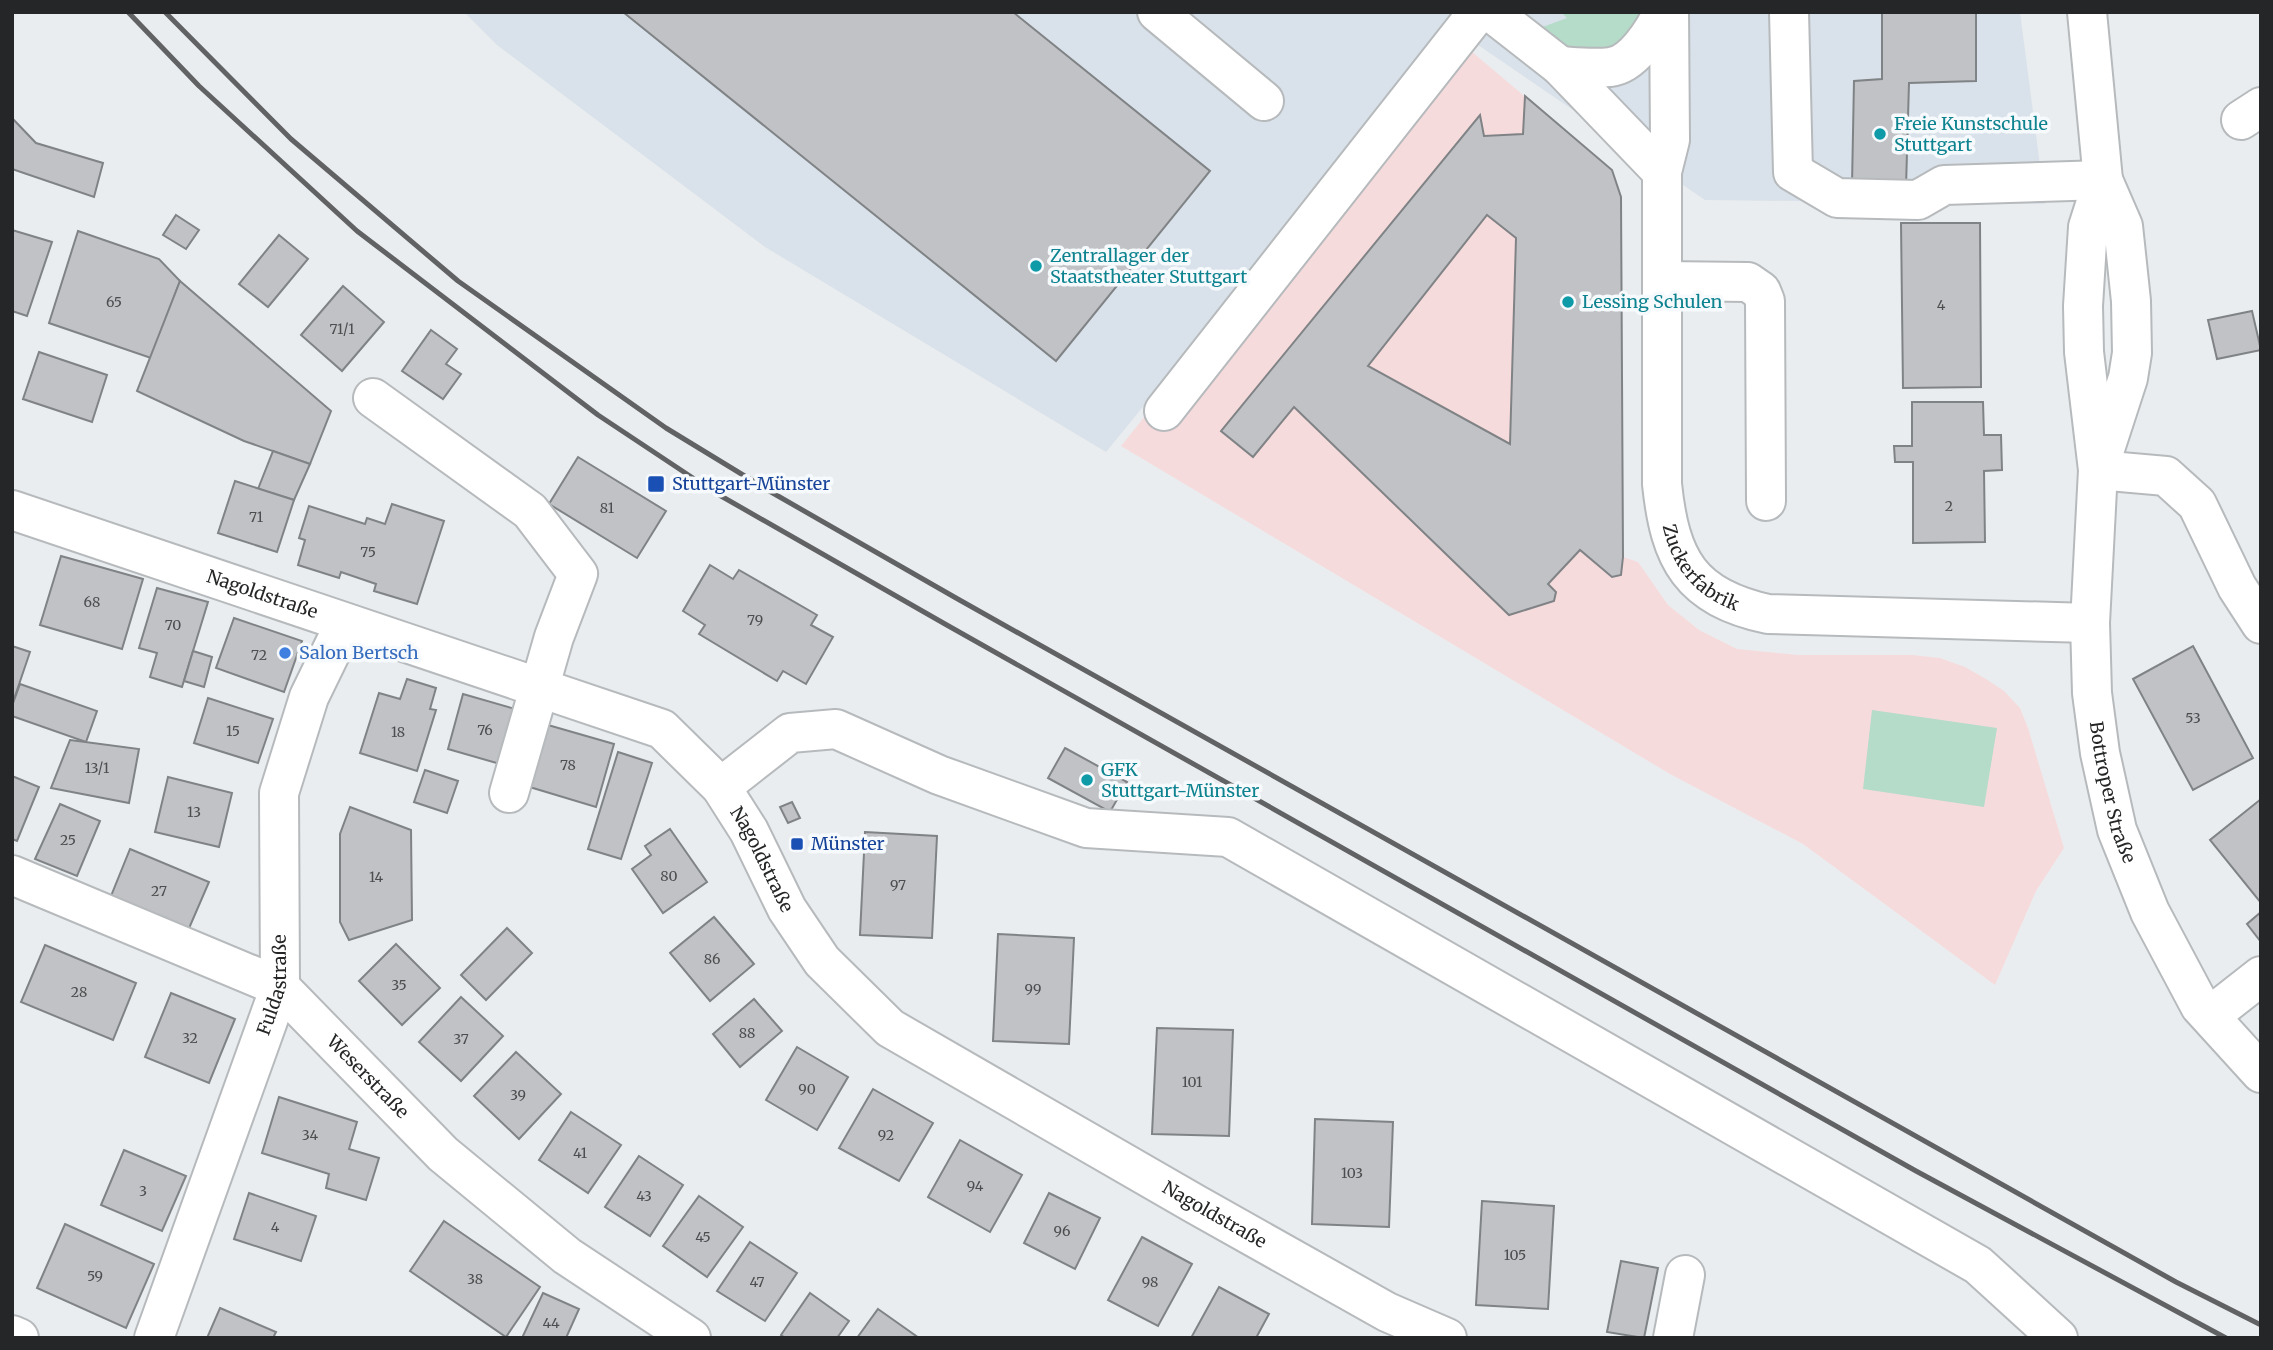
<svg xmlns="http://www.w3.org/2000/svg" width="2273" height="1350" viewBox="0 0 2273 1350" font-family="Merriweather,serif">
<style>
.built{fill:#d9e2ea}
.education{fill:#f6dbdd}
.green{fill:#b5dbc9}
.building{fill:#c0c2c5;stroke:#808385;stroke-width:2;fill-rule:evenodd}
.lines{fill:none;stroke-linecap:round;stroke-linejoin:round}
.minor-casing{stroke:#b7babc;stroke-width:42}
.minor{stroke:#fff;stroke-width:38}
.rail{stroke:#616264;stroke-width:5}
.culture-dot{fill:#0f9aa8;stroke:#f7fafd;stroke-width:2.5}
.transit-dot{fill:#1a4fb4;stroke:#f7fafd;stroke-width:2.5}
.shop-dot{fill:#3f7fe0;stroke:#f7fafd;stroke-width:2.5}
.labels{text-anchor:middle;stroke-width:7;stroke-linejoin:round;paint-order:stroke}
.number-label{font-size:14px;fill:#4c4d4e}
.culture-label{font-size:18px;fill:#0d838f;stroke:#f7fafd;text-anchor:start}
.transit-label{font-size:18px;fill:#164399;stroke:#f7fafd;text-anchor:start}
.street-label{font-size:18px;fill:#252627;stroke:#f7fafd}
.shop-label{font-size:18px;fill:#366cbe;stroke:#f7fafd;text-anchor:start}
</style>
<rect width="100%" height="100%" fill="#eaedef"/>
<path class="built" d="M464,12h1556l25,192 -340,-4 -252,-172 -347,424 -341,-205 -268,-202z"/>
<path class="education" d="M1452,35l160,135 9,27 2,360 15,5 30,43 31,25 38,19 61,6h114l28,3 25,9 21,12 18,12 16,17 8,20 36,120 -28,43 -41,94 -192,-141 -133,-70 -549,-328z"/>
<g class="green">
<path d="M1561,12h83l-21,27 -23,14 -29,2 -42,-23 38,-14z"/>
<path d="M1872,710l125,18 -13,79 -121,-18z"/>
</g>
<g class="building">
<path d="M623,12h390l197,159 -154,190z"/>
<path d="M1882,12h94v69l-67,2 -3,104 -54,-2 2,-104 28,-2z"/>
<path d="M1525,96l87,74 9,27 2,360 -2,18 -9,2 -32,-27 -32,34 8,8 -2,9 -45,14 -215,-208 -41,50 -32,-26 259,-316 4,21 39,-2zM1487,215l29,23 -6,206 -142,-78z"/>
<path d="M12,118l24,25 67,20 -9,34 -82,-28z"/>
<path d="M176,215l23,15 -13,19 -23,-14z"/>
<path d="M1901,223h79l1,164 -78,1z"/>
<path d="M12,230l40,12 -25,74 -15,-5z"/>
<path d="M78,231l81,28 21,22 -29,77 -102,-35z"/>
<path d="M279,235l29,24 -40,48 -29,-23z"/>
<path d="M180,281l151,130 -21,53 -66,-23 -107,-50z"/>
<path d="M343,286l41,36 -42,49 -41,-36z"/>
<path d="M2252,311l9,39 -44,9 -9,-39z"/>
<path d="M431,330l26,19 -11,15 15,10 -18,25 -41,-28z"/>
<path d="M39,352l68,23 -15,47 -69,-23z"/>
<path d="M1912,402h71l1,33h17l1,35 -18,1 1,71 -72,1v-81h-18l-1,-16h18z"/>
<path d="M273,451l37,13 -16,36 -36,-11z"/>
<path d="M578,457l88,54 -29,47 -88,-54z"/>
<path d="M235,481l59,19 -17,52 -59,-19z"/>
<path d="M392,504l52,17 -27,83 -43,-13 2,-7 -35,-12 -2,6 -41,-13 7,-25 -6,-2 10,-32 56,18 2,-6 18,6z"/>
<path d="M61,556l82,23 -21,70 -82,-24z"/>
<path d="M710,565l23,14 6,-9 78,45 -6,10 22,12 -27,47 -23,-13 -6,10 -78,-47 6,-9 -22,-14z"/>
<path d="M157,588l51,14 -26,85 -32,-10 7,-24 -18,-5z"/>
<path d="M234,618l68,23 -18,51 -68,-24z"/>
<path d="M12,646l18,6 -17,50h-1z"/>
<path d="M2193,646l60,112 -60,32 -60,-111z"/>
<path d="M193,651l19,6 -8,30 -20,-6z"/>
<path d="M407,679l29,9 -6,21 6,1 -19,61 -57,-18 19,-60 21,6z"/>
<path d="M20,684l77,27 -11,31 -74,-26v-10z"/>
<path d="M463,694l59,17 -15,55 -59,-17z"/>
<path d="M208,698l65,21 -15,44 -64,-20z"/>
<path d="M541,723l73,21 -18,63 -73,-22z"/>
<path d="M70,740l69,9 -10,54 -78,-15z"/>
<path d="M1065,748l62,34 -17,30 -62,-34z"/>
<path d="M618,752l34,11 -31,96 -33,-10z"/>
<path d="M425,770l33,11 -11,32 -33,-11z"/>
<path d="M12,776l27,11 -22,54 -5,-2z"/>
<path d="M168,777l64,16 -13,54 -64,-15z"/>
<path d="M2261,799v104l-51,-63z"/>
<path d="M792,802l8,16 -12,5 -8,-16z"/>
<path d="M60,804l40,17 -23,55 -42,-17z"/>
<path d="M350,807l61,23 1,90 -63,20 -9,-18v-88z"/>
<path d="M670,829l37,53 -44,31 -31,-44 19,-14 -6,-9z"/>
<path d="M865,832l72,4 -5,102 -72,-3z"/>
<path d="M130,849l79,33 -22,51 -78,-32z"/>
<path d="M2261,912v30l-14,-18z"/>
<path d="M714,917l40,47 -44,37 -40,-48z"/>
<path d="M507,928l25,25 -46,47 -25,-25z"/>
<path d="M998,934l76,4 -5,106 -76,-3z"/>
<path d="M396,944l44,44 -38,37 -43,-44z"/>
<path d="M45,945l91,38 -23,57 -92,-38z"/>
<path d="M171,993l64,26 -26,64 -64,-26z"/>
<path d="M461,997l42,39 -42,45 -42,-39z"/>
<path d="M754,999l28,32 -42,36 -27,-33z"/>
<path d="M1157,1028l76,2 -4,106 -77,-2z"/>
<path d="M797,1047l51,30 -31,53 -51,-30z"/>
<path d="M516,1052l45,42 -42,45 -45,-43z"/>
<path d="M873,1089l60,34 -34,58 -60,-33z"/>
<path d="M279,1097l78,25 -8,27 30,9 -13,42 -40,-12 3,-14 -67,-21z"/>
<path d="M571,1112l50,33 -33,48 -49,-33z"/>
<path d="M1315,1119l78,3 -4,105 -77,-3z"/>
<path d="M960,1140l62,35 -32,57 -62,-35z"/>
<path d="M124,1150l62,26 -24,55 -61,-26z"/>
<path d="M639,1156l44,29 -33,51 -45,-29z"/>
<path d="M249,1193l67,23 -15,45 -67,-22z"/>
<path d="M1049,1193l51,25 -25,51 -51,-26z"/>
<path d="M699,1196l44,31 -36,50 -44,-31z"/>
<path d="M1482,1201l72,5 -6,103 -72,-4z"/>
<path d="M444,1221l96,66 -34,50 -96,-66z"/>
<path d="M65,1224l89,40 -28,64 -89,-40z"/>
<path d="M1142,1237l50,27 -34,62 -50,-26z"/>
<path d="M750,1242l47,31 -32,48 -48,-30z"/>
<path d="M1621,1261l37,7 -14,70 -37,-6z"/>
<path d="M1219,1287l50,27 -13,24h-65z"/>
<path d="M543,1293l36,16 -13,29h-44z"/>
<path d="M810,1293l39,28 -12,17h-52l-4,-3z"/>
<path d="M220,1308l56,24 -3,6h-66z"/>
<path d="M878,1309l41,29h-62z"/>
</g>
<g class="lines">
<defs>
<g id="minor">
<path d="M1157,12l107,89"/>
<path d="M1491,12l69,54 102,106"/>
<path id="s1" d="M1669,12l1,128 -8,32v312c8,76 28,113 106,130l322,9"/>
<path d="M1789,12l4,160 44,26 81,2 26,-15 159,-5"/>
<path d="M2087,12l16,168 20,46 8,75 1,52 -4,25 -27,83"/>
<path d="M1560,66c16,1 34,3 50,1 23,-2 44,-36 53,-55"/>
<path d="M2241,120l20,-13"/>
<path id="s2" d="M2103,180l-15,47 -5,79 1,46 14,118 -8,153 2,70 8,60 17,77 33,82 50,94 61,67"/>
<path d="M1663,281l85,1 13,9 4,10 1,200"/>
<path d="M373,398l157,113 48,63 -24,63 -45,156"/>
<path d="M1164,411l314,-399"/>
<path d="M2098,470l68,6 31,28 40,83 24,37"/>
<path id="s3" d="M12,510l650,219 59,58 28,44 38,78 35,52 68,67 305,176 192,108 60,26"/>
<path d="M721,787l69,-54 46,-4 103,46 147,53 142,9 750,428 80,73"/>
<path id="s4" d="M12,875l268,112 163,167 124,102 124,82"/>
<path d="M2210,1016l51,-40"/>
<path d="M12,1335l7,3"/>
<path id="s5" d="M154,1338l126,-351 -1,-194 30,-96 36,-74"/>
<path d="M1673,1338l12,-63"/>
</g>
</defs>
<use href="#minor" class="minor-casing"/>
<use href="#minor" class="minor"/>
<g class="rail">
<path d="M128,12l71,74 158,145 241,184 116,77 231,132 971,547 310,167"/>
<path d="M165,12l126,127 167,142 208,147 105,64 185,106 1220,684 85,43"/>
</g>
</g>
<g class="culture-dot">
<circle cx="1880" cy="134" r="7"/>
<circle cx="1036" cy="266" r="7"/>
<circle cx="1568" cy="302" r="7"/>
<circle cx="1087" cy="780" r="7"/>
</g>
<g class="transit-dot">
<rect x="647" y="475" width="18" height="18" rx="3.5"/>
<rect x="790" y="837" width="14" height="14" rx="3.5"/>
</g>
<circle class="shop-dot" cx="285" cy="653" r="7"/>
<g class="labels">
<g class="number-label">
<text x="114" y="307">65</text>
<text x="1941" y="310">4</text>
<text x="342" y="334">71/1</text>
<text x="1949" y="511">2</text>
<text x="607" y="513">81</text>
<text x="256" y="522">71</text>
<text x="368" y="557">75</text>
<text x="92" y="607">68</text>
<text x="755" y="625">79</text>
<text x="173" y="630">70</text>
<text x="259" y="660">72</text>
<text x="2193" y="723">53</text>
<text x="485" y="735">76</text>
<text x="233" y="736">15</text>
<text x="398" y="737">18</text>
<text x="568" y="770">78</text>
<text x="97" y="773">13/1</text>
<text x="194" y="817">13</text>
<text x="68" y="845">25</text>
<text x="669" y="881">80</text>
<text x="376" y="882">14</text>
<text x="898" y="890">97</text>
<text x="159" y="896">27</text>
<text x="712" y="964">86</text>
<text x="399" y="990">35</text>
<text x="1033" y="994">99</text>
<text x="79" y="997">28</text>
<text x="747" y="1038">88</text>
<text x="190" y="1043">32</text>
<text x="461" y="1044">37</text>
<text x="1192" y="1087">101</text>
<text x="807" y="1094">90</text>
<text x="518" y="1100">39</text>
<text x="310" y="1140">34</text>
<text x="886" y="1140">92</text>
<text x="580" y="1158">41</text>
<text x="1352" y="1178">103</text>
<text x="975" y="1191">94</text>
<text x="143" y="1196">3</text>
<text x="644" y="1201">43</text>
<text x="275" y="1232">4</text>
<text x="1062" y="1236">96</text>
<text x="703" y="1242">45</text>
<text x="1515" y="1260">105</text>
<text x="95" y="1281">59</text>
<text x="475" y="1284">38</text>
<text x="757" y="1287">47</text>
<text x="1150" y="1287">98</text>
<text x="551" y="1328">44</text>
</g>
<g class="culture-label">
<text x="1894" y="130">Freie Kunstschule<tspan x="1894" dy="21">Stuttgart</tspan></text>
<text x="1050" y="262">Zentrallager der<tspan x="1050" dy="21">Staatstheater Stuttgart</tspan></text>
<text x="1582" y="308">Lessing Schulen</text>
<text x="1101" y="776">GFK<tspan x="1101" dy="21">Stuttgart-Münster</tspan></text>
</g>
<g class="transit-label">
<text x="672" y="490">Stuttgart-Münster</text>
<text x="811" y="850">Münster</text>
</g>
<g class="street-label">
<text dy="6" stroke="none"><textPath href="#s1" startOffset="570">Zuckerfabrik</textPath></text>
<text dy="6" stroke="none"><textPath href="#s3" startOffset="264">Nagoldstraße</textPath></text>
<text dy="6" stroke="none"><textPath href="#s2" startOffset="618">Bottroper Straße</textPath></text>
<text dy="6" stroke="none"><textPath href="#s3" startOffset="852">Nagoldstraße</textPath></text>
<text dy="6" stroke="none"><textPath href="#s5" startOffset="374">Fuldastraße</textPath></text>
<text dy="6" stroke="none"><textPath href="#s4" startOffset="416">Weserstraße</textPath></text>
<text dy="6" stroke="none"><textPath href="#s3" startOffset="1440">Nagoldstraße</textPath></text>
</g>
<g class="shop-label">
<text x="299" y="659">Salon Bertsch</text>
</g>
</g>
<rect width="2273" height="1350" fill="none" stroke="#252627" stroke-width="28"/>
</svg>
